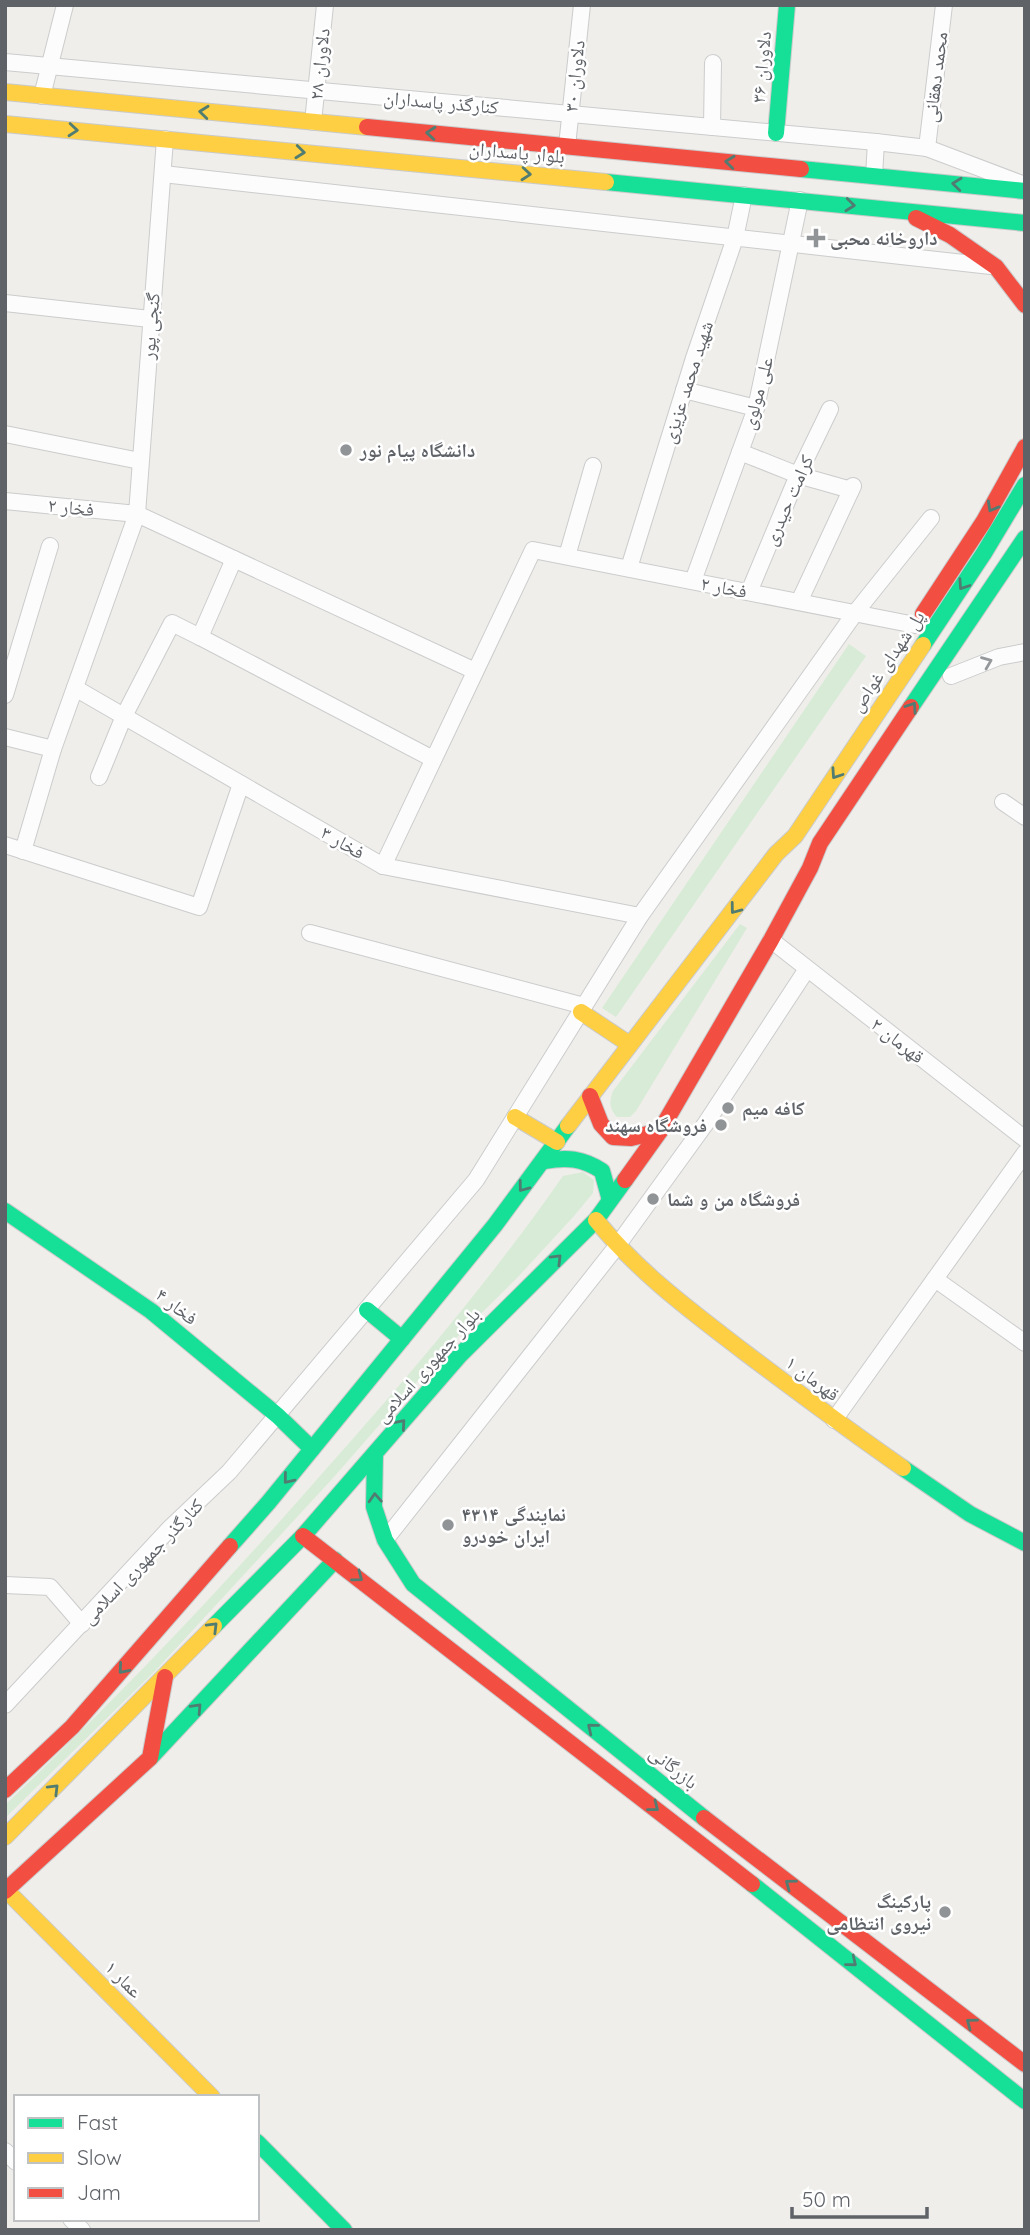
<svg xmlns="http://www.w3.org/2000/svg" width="1030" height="2235" viewBox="0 0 1030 2235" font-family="Quicksand,'Noto Naskh Arabic',sans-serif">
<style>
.green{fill:#d8ebd6}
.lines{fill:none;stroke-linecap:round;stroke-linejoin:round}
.street-casing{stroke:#cbcccc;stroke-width:18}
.fast-casing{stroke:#cacacb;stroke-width:18}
.slow-casing{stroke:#cacacb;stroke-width:18}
.jam-casing{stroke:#cacacb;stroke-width:18}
.street{stroke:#fdfcfc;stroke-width:16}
.fast{stroke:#16e098;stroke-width:16}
.slow{stroke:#ffcf43;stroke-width:16}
.jam{stroke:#f24e42;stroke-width:16}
.oneway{stroke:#507c72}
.oneway2{stroke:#96999c}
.poi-dot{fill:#919496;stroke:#fff;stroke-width:2.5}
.labels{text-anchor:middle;stroke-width:5;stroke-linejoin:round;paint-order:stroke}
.street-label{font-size:19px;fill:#5f6368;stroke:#fff}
.poi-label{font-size:19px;font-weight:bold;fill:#5f6368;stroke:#fff;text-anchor:start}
</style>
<rect width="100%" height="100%" fill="#efeeea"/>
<g class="green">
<path d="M849,644l17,12 -250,361 -14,-9z"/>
<path d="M740,924l7,4 -111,183 -6,6h-13c-8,-9 -8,-15 -4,-26z"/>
<path d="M583,1172l11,8 -1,13 -19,23 -57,62 -67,66 -117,134 -177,192 -151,148v-13c113,-107 220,-220 322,-337 83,-93 164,-189 236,-292z"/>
</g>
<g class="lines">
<defs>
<g id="street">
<path d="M5,62l871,80"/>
<path d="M42,96l23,-91"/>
<path d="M313,122l12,-117"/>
<path d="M712,127l1,-64"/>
<path d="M567,146l15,-141"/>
<path d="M927,148l95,36"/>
<path d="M163,174l828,92"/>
<path d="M874,176l2,-34 51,6 17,-143"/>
<path d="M5,303l145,16"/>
<path d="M684,390l72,18"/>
<path d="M5,434l135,27"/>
<path d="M740,452l58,23 53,15"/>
<path d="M5,501l132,13 338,157"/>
<path d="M567,556l26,-90"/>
<path d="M234,559l-34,78 233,122"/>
<path d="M629,568l65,-210 41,-120 9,-43"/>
<path d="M693,581l63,-173 44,-208"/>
<path d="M749,592l49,-117 32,-66"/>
<path d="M799,602l54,-116"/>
<path d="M951,676l48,-19 26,-5"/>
<path d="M75,688l308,178 257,50"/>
<path d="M5,695l45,-149"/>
<path d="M5,737l48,12"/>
<path d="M99,777l25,-61 48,-93 28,14"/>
<path d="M1003,802l22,15"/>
<path d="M5,845l194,62 42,-123"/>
<path d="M23,851l30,-102 84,-235 28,-375"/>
<path d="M383,866l150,-316 382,75"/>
<path d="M310,933l274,73"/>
<path d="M771,940l254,199"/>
<path d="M935,1279l90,64"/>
<path d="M834,1420l191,-267"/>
<path d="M385,1540l232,-294 89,-123 101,-154"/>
<path d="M5,1585l45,2 32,37"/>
<path d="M5,1705l165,-177 59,-56 247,-292 164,-264 215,-303 76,-95"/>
<path d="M5,2151l11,11"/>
<path d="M71,2219l11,11"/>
</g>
<g id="fast">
<path d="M776,133l11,-128"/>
<path d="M801,169l224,22"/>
<path d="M606,182l419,41"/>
<path d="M923,645l61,-92 41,-68"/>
<path d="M911,707l114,-169"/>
<path d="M544,1161c23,-4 38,-3 58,10l8,29"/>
<path d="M5,1211l146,100 127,105 34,33"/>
<path d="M367,1310l35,29"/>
<path d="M375,1454l-1,53 11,33 28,44 291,234"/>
<path d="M903,1468l67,46 55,29"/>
<path d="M230,1546l38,-43 227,-278 73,-99"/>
<path d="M214,1626l89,-90 157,-181 136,-135 29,-40"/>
<path d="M150,1758l185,-198"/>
<path d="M752,1884l273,217"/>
<path d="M257,2142l87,88"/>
</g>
<g id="slow">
<path d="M5,92l362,35"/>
<path d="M5,124l601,58"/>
<path d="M581,1012l48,32"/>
<path d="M515,1117l42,25"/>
<path d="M568,1126l208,-272 19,-18 128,-191"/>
<path d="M596,1220c42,52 95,91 147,131 53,40 105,79 160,117"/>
<path d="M5,1837l209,-211"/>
<path d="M6,1890l206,207"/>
</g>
<g id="jam">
<path d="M367,127l434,42"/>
<path d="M916,218l34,17 46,32 29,38"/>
<path d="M923,614l61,-93 41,-74"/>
<path d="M590,1096l11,28 12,13 18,1 29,-7"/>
<path d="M625,1180l35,-49 111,-191 39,-72 10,-25 91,-136"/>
<path d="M303,1536l449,348"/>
<path d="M5,1790l67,-63 158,-181"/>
<path d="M704,1818l321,246"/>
<path d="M5,1891l145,-133 15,-81"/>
</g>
</defs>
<use href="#street" class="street-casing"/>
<use href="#fast" class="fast-casing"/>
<use href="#slow" class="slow-casing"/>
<use href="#jam" class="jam-casing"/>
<use href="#street" class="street"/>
<use href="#fast" class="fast"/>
<use href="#slow" class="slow"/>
<use href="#jam" class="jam"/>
</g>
<defs><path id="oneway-chevron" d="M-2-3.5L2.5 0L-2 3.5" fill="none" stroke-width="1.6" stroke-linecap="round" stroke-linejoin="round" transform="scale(1.75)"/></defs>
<g class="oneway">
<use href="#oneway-chevron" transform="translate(204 112) rotate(-174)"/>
<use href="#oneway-chevron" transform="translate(73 130) rotate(5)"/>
<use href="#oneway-chevron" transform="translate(431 133) rotate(-175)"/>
<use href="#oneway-chevron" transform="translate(300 152) rotate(6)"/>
<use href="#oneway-chevron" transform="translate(730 162) rotate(-174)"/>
<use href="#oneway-chevron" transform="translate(526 174) rotate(5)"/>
<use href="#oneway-chevron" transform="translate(957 184) rotate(-174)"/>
<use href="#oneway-chevron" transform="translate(850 205) rotate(6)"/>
<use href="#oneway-chevron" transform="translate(992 507) rotate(119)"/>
<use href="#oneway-chevron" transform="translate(963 585) rotate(124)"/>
<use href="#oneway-chevron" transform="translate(912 707) rotate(-56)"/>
<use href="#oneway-chevron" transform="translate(836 774) rotate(124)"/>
<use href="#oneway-chevron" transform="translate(735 909) rotate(127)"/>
<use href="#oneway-chevron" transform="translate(523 1187) rotate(127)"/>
<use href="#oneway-chevron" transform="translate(557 1259) rotate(-45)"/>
<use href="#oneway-chevron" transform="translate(401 1424) rotate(-49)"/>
<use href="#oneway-chevron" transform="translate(288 1479) rotate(129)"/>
<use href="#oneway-chevron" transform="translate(375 1498) rotate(-93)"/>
<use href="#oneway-chevron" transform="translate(358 1577) rotate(37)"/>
<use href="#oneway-chevron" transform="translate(213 1627) rotate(-45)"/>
<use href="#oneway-chevron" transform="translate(123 1669) rotate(131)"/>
<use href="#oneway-chevron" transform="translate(197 1708) rotate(-47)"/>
<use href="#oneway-chevron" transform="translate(592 1728) rotate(-141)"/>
<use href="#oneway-chevron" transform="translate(54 1789) rotate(-45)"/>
<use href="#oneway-chevron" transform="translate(654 1807) rotate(38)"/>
<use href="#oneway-chevron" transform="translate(790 1884) rotate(-143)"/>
<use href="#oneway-chevron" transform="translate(852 1962) rotate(39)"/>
<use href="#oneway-chevron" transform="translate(971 2023) rotate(-143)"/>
</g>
<use class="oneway2" href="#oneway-chevron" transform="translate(987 662) rotate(-22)"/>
<g class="poi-dot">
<path d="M812.5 227.5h7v7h7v7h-7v7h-7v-7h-7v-7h7z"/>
<circle cx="346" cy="450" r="7"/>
<circle cx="728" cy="1108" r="7"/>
<circle cx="721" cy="1125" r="7"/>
<circle cx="653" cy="1199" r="7"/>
<circle cx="448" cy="1525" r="7"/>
<circle cx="945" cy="1912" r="7"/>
</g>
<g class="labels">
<g class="street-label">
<text transform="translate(319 64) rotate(-84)" y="7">دلاوران ۲۸</text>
<text transform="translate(761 67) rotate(-85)" y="7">دلاوران ۳۶</text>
<text transform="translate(574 76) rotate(-84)" y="7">دلاوران ۳۰</text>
<text transform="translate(935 77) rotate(-83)" y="7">محمد دهقانی</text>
<text transform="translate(441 102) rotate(5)" y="7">کنارگذر پاسداران</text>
<text transform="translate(517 152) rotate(5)" y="7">بلوار پاسداران</text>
<text transform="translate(150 326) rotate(-85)" y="7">گنجی پور</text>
<text transform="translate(687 382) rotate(-72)" y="7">شهید محمد عزیزی</text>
<text transform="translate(757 393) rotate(-75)" y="7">علی مولوی</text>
<text transform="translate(788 500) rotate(-66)" y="7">کرامت حیدری</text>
<text transform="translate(71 507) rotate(6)" y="7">فخار ۲</text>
<text transform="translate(724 587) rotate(11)" y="7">فخار ۲</text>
<text transform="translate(887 661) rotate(-56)" y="7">پل شهدای غواص</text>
<text transform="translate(343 842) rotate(30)" y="7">فخار ۳</text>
<text transform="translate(898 1040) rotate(38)" y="7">قهرمان ۲</text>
<text transform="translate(177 1306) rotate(38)" y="7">فخار ۴</text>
<text transform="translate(427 1365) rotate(-48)" y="7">بلوار جمهوری اسلامی</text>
<text transform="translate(813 1378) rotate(37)" y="7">قهرمان ۱</text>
<text transform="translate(142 1561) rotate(-46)" y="7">کنارگذر جمهوری اسلامی</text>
<text transform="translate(674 1767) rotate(39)" y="7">بازرگانی</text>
<text transform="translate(124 1979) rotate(45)" y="7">عمار ۱</text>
</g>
<g class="poi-label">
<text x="830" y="245">داروخانه محبی</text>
<text x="360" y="457">دانشگاه پیام نور</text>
<text x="742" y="1115">کافه میم</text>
<text x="707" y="1132" text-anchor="end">فروشگاه سهند</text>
<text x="667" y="1206">فروشگاه من و شما</text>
<text x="462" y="1521">نمایندگی ۴۳۱۴<tspan x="462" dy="22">ایران خودرو</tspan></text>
<text x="931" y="1908" text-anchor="end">پارکینگ<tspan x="931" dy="22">نیروی انتظامی</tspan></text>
</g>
</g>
<rect width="1030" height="2235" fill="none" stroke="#5f6368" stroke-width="14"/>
<rect x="14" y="2095" width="245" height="126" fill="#ffffff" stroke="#bfc1c3" stroke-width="2"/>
<rect x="28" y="2118" width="35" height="10" fill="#16e098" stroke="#bfc1c3" stroke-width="2"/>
<text x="77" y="2130" font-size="21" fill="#5f6368">Fast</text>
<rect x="28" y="2153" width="35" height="10" fill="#ffcf43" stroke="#bfc1c3" stroke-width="2"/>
<text x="77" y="2165" font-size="21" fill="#5f6368">Slow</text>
<rect x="28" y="2188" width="35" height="10" fill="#f24e42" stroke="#bfc1c3" stroke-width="2"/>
<text x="77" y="2200" font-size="21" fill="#5f6368">Jam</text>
<path d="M792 2207v10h135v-10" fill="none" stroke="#5f6368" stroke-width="3.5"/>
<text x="802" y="2207" font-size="21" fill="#5f6368" stroke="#ffffff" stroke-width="5" paint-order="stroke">50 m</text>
</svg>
